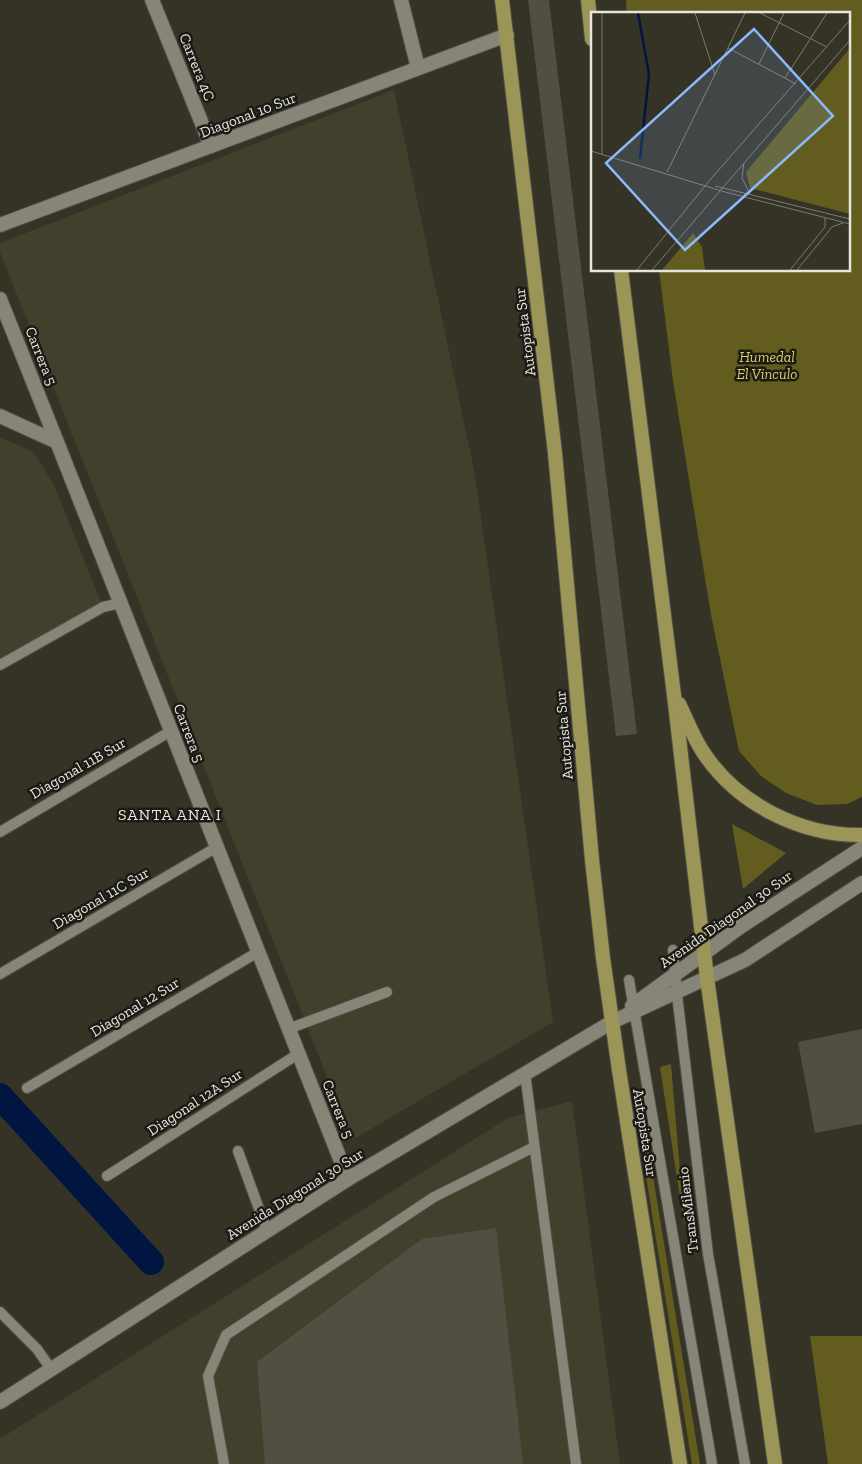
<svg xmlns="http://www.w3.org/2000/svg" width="862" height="1464" viewBox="0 0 862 1464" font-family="'Zilla Slab',serif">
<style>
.built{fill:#41402d}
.green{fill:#625c1f}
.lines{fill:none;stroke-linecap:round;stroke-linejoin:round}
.canal{stroke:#001540;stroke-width:26}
.building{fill:#504f42}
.service-casing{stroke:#514f45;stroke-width:12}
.minor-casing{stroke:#514f45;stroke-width:16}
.tertiary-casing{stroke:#514f45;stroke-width:16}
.trunk-casing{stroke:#514f45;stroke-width:16}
.service{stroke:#868577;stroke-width:10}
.minor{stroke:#868577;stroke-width:14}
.tertiary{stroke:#868577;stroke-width:14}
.trunk{stroke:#9c9558;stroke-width:14}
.labels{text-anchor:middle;stroke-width:5;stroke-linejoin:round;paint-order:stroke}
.street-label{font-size:15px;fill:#e7e6de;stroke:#1b1a15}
.park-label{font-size:15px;font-style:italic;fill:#d8ce6d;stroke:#1b1a15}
.neighbourhood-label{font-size:16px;letter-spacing:1px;fill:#e7e6de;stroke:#1b1a15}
.inset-river{fill:none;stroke:#001540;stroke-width:2.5}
.inset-road{fill:none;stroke:#7c7b70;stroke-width:1}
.view{fill:#8db9fc;fill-opacity:0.15;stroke:#8db9fc;stroke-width:2.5}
.inset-edge{fill:none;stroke:#e7e6de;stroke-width:2.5}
</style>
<rect width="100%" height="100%" fill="#343326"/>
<g class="built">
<path d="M394,90l81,385 78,547 -201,118 -352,-888v-9z"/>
<path d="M0,437l33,15 20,31 50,124 -103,58z"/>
<path d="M572,1101l48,363h-620v-25l508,-321z"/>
</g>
<g class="green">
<path d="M626,0h236v797l-15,7 -30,1 -31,-12 -25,-17 -22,-25 -28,-136 -38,-234 -14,-111h189v-256h-221z"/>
<path d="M732,824l54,29 -43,36z"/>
<path d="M671,1064l14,166 -25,-163z"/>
<path d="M639,1090l61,374h-8l-59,-369z"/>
<path d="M810,1336h52v128h-34z"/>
</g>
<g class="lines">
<path class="canal" d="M0,1096l151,166"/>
</g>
<g class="building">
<path d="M528,0h21l88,734 -21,2z"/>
<path d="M862,1029v95l-47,9 -17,-91z"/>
<path d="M496,1228l27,236h-258l-8,-102 165,-123z"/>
</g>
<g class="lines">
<defs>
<g id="service">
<path d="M0,665l103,-58 18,-4"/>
<path d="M0,832l171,-101"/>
<path d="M673,950l5,53 30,251 37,210"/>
<path d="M0,974l217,-127"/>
<path d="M629,980l83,484"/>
<path d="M288,1029l99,-37"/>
<path d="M525,1073l51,391"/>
<path d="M27,1088l231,-136"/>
<path d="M238,1151l29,80"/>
<path d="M107,1176l191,-122"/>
<path d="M0,1312l37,37 14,20"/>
<path d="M224,1464l-16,-88 18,-41 208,-138 100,-50"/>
</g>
<g id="minor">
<path d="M152,0l59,146"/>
<path d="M401,0l17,68"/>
<path d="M0,225l507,-190"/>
<path d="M0,299l57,143"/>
</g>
<g id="tertiary">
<path d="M0,416l57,26 291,737"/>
<path d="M632,1006l108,-79 122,-79"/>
<path d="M0,1402l348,-223 264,-157 133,-62 117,-77"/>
</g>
<g id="trunk">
<path d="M502,0l53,453 37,407 11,98 16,112 61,394"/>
<path d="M588,0l4,39"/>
<path d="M621,270l53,425 33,283 68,486"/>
<path d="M679,704c8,16 14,33 24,48 34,52 98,84 159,83"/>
</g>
</defs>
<use href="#service" class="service-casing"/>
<use href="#minor" class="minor-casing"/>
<use href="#tertiary" class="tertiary-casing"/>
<use href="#trunk" class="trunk-casing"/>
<use href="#service" class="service"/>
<use href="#minor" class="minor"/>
<use href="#tertiary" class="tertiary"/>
<use href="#trunk" class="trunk"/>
</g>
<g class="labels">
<g class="street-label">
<text transform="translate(197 67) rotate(68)" y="5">Carrera 4C</text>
<text transform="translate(248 115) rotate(-21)" y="5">Diagonal 10 Sur</text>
<text transform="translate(525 332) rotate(-97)" y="5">Autopista Sur</text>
<text transform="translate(41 356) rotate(68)" y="5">Carrera 5</text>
<text transform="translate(189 733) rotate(69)" y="5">Carrera 5</text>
<text transform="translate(564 735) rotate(-95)" y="5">Autopista Sur</text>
<text transform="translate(78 768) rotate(-30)" y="5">Diagonal 11B Sur</text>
<text transform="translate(101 898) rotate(-30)" y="5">Diagonal 11C Sur</text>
<text transform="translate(726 919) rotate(-35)" y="5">Avenida Diagonal 30 Sur</text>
<text transform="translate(135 1007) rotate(-31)" y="5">Diagonal 12 Sur</text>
<text transform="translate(195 1102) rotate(-33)" y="5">Diagonal 12A Sur</text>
<text transform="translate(338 1109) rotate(68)" y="5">Carrera 5</text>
<text transform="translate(645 1133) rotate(81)" y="5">Autopista Sur</text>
<text transform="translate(295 1194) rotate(-32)" y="5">Avenida Diagonal 30 Sur</text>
<text transform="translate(688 1210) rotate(-97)" y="5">TransMilenio</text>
</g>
<g class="park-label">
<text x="767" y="362">Humedal<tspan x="767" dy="17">El Vinculo</tspan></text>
</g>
<g class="neighbourhood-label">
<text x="170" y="820">SANTA ANA I</text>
</g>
</g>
<g transform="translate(591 12)">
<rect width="259" height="259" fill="#343326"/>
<path d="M259,36v166l-100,-26 -4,-16zM102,221l9,14 3,23h-43z" fill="#625c1f"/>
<path class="inset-river" d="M47,1l11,61 -9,85"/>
<path class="inset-road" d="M104,1l20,62M169,1l67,34M137,36l68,36M168,52l25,-51M194,66l42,-65M0,139l134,41 125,32M11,142v-141M153,151l-2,15 8,16M76,160l78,-159M124,174l135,33M46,258l72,-89 141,-161M61,258l198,-230M199,258l35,-43v-9M206,258l35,-43 11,-4"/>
<path class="view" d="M163,17l79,87 -148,134 -79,-87z"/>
<rect width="259" height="259" class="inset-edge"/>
</g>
</svg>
